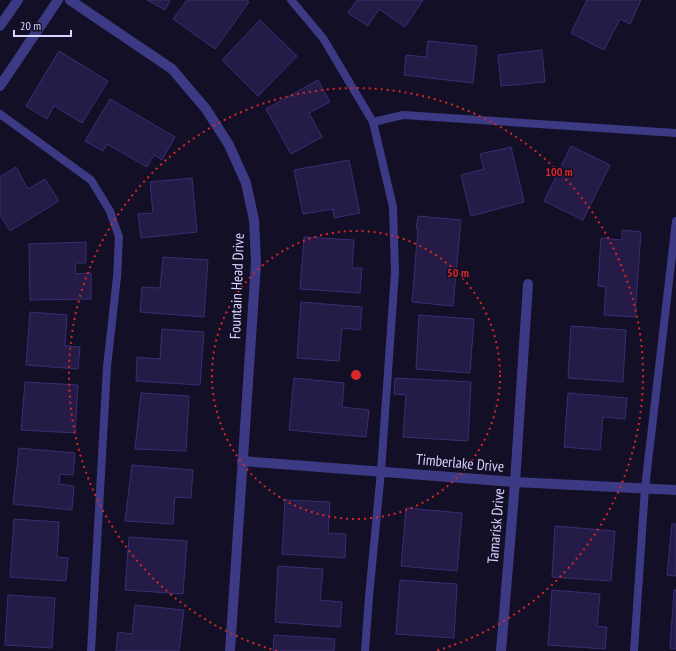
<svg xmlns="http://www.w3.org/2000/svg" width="676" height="651" viewBox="0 0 676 651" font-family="'PT Sans Narrow',sans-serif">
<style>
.building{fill:#241b47;stroke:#3b2d73}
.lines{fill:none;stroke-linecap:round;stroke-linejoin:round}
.service{stroke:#3d3a85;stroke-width:8}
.minor{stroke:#3d3a85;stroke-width:10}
.tertiary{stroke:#3d3a85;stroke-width:10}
.ring{fill:none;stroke:#d62828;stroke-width:2;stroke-dasharray:2 4}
.labels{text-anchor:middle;stroke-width:3;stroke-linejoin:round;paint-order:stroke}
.street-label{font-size:15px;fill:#d9d4ff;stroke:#130f26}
.centre{fill:#d62828;stroke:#130f26;stroke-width:2}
.ring-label{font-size:12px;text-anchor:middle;font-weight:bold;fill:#d62828;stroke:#130f26;stroke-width:3;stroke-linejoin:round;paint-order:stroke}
</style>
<rect width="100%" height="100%" fill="#130f26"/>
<g class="building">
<path d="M147,0h23l-5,10z"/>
<path d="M187,0h60l2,2 -34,47 -42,-30z"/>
<path d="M357,0h66l-18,27 -26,-18 -11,17 -20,-13z"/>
<path d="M587,0h54l-11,24 -10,-5 -16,31 -33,-17z"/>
<path d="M260,20l37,36 -39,40 -36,-36z"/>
<path d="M428,41l49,5 -4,37 -69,-8 2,-20 20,2z"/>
<path d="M542,50l3,32 -44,4 -3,-31z"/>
<path d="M59,51l49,30 -26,42 -28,-17 -7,13 -21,-13z"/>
<path d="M318,80l12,22 -21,11 13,24 -31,17 -25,-45z"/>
<path d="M110,99l65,38 -13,23 -8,-5 -7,12 -40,-23 -4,7 -18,-10z"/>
<path d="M571,146l39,19 -27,55 -39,-19z"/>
<path d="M511,147l13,55 -53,14 -10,-41 23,-6 -4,-15z"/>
<path d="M349,160l11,53 -26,5 -1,-9 -30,5 -9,-44z"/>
<path d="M16,167l12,22 17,-10 14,22 -49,30 -10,-16v-38z"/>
<path d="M192,178l5,54 -56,6 -3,-24 15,-1 -3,-31z"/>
<path d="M418,216l43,4 -8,86 -41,-4 6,-73h-2z"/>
<path d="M622,230l19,2 -6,85 -31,-2 2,-28 -8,-1 3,-48 21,2z"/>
<path d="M304,237l50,3 -2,28h10l-2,25 -60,-4z"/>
<path d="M86,242v21h-10l-1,11 16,-1v26l-61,1 -1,-56z"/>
<path d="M163,257l45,3 -4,57 -64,-5 2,-25 18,1z"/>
<path d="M301,302l61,5 -2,23 -18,-2 -3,33 -42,-3z"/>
<path d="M30,312l37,3 -2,31 15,1 -2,22 -52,-4z"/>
<path d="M419,315l55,4 -4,54 -54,-4z"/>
<path d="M571,326l55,4 -3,52 -55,-4z"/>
<path d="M162,329l42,3 -4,53 -64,-4 1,-24 23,2z"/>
<path d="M294,378l50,5 -2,24 27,3 -3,27 -77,-7z"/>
<path d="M395,378l76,4 -3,59 -65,-4 3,-42 -12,-1z"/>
<path d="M25,382l53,3 -3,48 -54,-3z"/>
<path d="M141,393l48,3 -3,55 -51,-2z"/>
<path d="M568,393l59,5 -2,21 -22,-2 -3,33 -36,-3z"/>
<path d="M19,448l56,5 -2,22 -13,-1 -1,10 15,2 -2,24 -59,-6z"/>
<path d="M132,465l61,5 -2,28 -16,-1 -2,27 -48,-3z"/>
<path d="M285,500l45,2 -2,31 18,1 -1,24 -63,-4z"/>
<path d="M406,508l56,5 -5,58 -56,-5z"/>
<path d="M14,519l45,3 -2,35 11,1 -2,23 -56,-4z"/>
<path d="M672,524h4v52l-9,-1z"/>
<path d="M555,526l60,5 -4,50 -59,-4z"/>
<path d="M129,537l58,4 -4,53 -58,-4z"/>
<path d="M278,566l45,3 -3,31 22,2 -2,25 -65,-5z"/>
<path d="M400,580l57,4 -3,54 -58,-4z"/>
<path d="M552,590l48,4 -3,32 10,1 -2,22 -57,-4z"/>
<path d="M674,590h2v59l-6,-1z"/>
<path d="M8,595l47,3 -3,50 -47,-3z"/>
<path d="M135,605l49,5 -5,41h-63l2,-19 14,2z"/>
<path d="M274,635l61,4 -1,12h-61z"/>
</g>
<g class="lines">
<g class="service">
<path d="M291,0l32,38 50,84 20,85 2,65 -14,199 -12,126 -4,54"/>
<path d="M0,114l91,66 19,31 9,26 -2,40 -10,90 -16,284"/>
<path d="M373,122l30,-7 273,18"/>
<path d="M634,651l11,-163 31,-267"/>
</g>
<g class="minor">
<path d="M70,0l102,69 34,40 23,36 17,38 8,37 2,43 -26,388"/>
<path d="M242,461l273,21 161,8"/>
<path d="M501,651l14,-169 13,-198"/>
</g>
<g class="tertiary">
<path d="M0,26l18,-26"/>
<path d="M0,86l58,-86"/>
</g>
</g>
<g class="ring">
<circle cx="356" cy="375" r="144"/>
<path d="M277 651A287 287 0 1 1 435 651"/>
</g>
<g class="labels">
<g class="street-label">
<text transform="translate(237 286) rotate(-88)" y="5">Fountain Head Drive</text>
<text transform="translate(460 463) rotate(5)" y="5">Timberlake Drive</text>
<text transform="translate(496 526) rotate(-85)" y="5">Tamarisk Drive</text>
</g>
</g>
<circle cx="356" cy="375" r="6" class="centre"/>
<g class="ring-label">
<text x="559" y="176">100 m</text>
<text x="458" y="277">50 m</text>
</g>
<path d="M14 30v6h57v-6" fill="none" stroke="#d9d4ff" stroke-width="2"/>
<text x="20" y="30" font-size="12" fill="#d9d4ff" stroke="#130f26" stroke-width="3" paint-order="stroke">20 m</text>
</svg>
